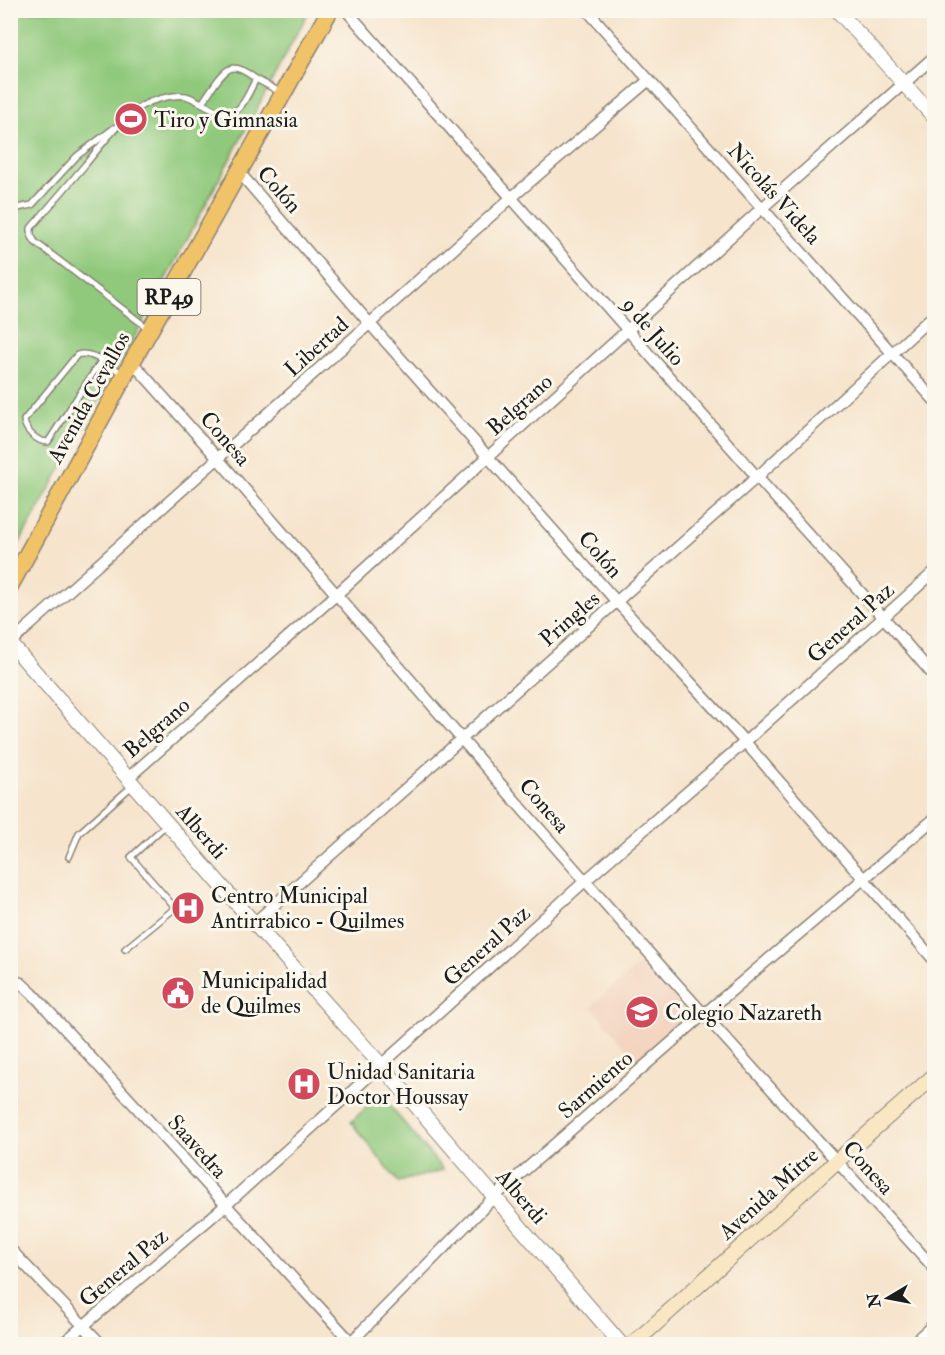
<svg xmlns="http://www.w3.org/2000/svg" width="945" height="1355" viewBox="0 0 945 1355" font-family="'IM FELL Double Pica',serif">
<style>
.built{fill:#f3d4bf}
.green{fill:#90c97c;stroke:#56724c;stroke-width:1.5}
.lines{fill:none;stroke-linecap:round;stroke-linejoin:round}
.service-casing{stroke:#898074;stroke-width:8}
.minor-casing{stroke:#898074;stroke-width:13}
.tertiary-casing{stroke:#898074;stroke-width:16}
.secondary-casing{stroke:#898074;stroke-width:17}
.primary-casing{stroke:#898074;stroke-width:19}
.service{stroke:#fff;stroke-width:5}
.minor{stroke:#fff;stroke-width:10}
.tertiary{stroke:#fff;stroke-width:14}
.secondary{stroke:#f9e7c3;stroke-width:15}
.primary{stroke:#f1c369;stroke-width:16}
.labels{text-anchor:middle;stroke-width:6;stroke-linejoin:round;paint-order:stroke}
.shield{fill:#fbf7ec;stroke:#5f5e5a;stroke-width:1.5}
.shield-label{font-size:21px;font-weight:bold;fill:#1c1c1c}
.poi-label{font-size:22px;fill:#1c1c1c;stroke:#fbf7ec;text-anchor:start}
.street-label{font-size:22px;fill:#1c1c1c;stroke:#fbf7ec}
</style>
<rect width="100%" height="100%" fill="#fbf7ec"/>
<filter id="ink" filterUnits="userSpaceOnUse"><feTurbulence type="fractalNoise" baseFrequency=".0167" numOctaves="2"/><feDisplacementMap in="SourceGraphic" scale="12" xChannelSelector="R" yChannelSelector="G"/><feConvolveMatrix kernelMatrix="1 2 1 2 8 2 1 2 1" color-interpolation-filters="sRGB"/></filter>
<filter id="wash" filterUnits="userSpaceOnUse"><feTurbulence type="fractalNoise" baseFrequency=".008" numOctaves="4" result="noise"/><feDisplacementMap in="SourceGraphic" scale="24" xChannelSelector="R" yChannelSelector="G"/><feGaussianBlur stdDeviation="1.35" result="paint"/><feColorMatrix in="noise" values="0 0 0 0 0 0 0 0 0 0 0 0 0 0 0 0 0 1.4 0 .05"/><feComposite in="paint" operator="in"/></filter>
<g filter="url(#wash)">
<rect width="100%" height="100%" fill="#f6e4cc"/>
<path class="built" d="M643,961l50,58 -53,45 -49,-58z"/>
<g class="green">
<path d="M11,11h298l-169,316 -129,231z"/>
<path d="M380,1094l63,76 -45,12 -47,-60z"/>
</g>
</g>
<g filter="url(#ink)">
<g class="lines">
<defs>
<g id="service">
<path d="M202,103c7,-9 21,-36 32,-35 8,0 16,7 22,11"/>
<path d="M10,209h3l19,-4 45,-49 37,-28"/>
<path d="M149,329l-114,-87 -4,-7v-7c18,-21 36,-42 54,-63 15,-18 42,-55 65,-63 11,-4 25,-8 36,-6 16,4 39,28 54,11 7,-8 11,-19 16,-28l24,13"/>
<path d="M101,361l-53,81c-11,0 -23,-11 -24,-22l53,-65c15,-5 32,11 45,18"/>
<path d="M69,857l10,-24 53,-47"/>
<path d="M125,949l50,-41 -44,-51 37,-34"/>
</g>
<g id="minor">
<path d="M346,10l411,467 127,141 50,58"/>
<path d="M587,10l175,198 172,192"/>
<path d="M239,172l131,152 247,278 128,140 189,218"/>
<path d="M132,362c155,172 303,349 456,522 114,130 230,257 346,384"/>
<path d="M10,643l501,-445 138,-118"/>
<path d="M128,778l209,-184 425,-386 172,-151"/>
<path d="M254,923l503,-446 177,-162"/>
<path d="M10,980l11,3 11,10 321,351"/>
<path d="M10,1249l91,95"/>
<path d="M62,1344l164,-139 359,-324 160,-139 189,-170"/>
<path d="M349,1344l145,-147 209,-182 231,-196"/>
<path d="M912,1344l22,-20"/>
</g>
<g id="tertiary">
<path d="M837,10l97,107"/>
<path d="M10,643l244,280 127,142 240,279"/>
</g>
<path id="secondary" d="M633,1344l204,-183 97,-85"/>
<path id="primary" d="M10,586l122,-224 198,-352"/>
</defs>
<use href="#service" class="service-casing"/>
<use href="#minor" class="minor-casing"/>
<use href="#tertiary" class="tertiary-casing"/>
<use href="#secondary" class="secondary-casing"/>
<use href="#primary" class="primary-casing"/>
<use href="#service" class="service"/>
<use href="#minor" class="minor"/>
<use href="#tertiary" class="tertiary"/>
<use href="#secondary" class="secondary"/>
<use href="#primary" class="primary"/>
</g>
</g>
<defs>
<symbol id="stadium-disc" viewBox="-11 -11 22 22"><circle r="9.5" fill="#d1495b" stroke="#fbf7ec"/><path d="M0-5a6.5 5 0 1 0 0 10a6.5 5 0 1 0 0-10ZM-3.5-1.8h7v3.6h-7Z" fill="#fff"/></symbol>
<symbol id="hospital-disc" viewBox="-11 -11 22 22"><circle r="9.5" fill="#d1495b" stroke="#fbf7ec"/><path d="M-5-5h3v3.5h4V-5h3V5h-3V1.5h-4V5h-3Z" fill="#fff"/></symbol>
<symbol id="civic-disc" viewBox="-11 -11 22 22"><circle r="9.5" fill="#d1495b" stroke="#fbf7ec"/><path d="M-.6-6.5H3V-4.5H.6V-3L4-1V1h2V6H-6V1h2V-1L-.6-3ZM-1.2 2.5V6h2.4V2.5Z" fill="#fff"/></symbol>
<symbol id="school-disc" viewBox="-11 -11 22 22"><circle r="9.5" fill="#d1495b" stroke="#fbf7ec"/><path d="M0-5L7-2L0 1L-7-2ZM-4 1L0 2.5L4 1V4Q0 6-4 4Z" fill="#fff"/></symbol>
</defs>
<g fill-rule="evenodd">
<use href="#stadium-disc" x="112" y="100" width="38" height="38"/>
<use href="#hospital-disc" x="169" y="889" width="38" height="38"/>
<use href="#civic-disc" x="159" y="974" width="38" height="38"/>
<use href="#school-disc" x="623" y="993" width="38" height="38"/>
<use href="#hospital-disc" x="285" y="1065" width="38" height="38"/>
</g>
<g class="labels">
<rect class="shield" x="137.5" y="279" width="63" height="36" rx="4.5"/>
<g class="shield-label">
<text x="169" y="304">RP49</text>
</g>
<g class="poi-label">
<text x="154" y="127">Tiro y Gimnasia</text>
<text x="211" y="903">Centro Municipal<tspan x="211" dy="25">Antirrabico - Quilmes</tspan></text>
<text x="201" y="988">Municipalidad<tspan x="201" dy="25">de Quilmes</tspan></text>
<text x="665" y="1020">Colegio Nazareth</text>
<text x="327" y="1079">Unidad Sanitaria<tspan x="327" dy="25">Doctor Houssay</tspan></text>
</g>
<g class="street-label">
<text transform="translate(280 189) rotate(49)" y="8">Colón</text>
<text transform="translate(775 193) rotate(48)" y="8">Nicolás Videla</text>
<text transform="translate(654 331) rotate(49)" y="8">9 de Julio</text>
<text transform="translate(316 346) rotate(-42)" y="8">Libertad</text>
<text transform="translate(88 397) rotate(-61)" y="8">Avenida Cevallos</text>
<text transform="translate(519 404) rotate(-42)" y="8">Belgrano</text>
<text transform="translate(226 438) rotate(49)" y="8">Conesa</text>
<text transform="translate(601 554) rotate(49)" y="8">Colón</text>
<text transform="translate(569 618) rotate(-41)" y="8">Pringles</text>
<text transform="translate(850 622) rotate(-42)" y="8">General Paz</text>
<text transform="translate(156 727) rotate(-41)" y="8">Belgrano</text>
<text transform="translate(545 805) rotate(49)" y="8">Conesa</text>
<text transform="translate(202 831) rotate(49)" y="8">Alberdi</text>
<text transform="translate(486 945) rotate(-42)" y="8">General Paz</text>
<text transform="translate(595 1084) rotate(-41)" y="8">Sarmiento</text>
<text transform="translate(198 1146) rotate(48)" y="8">Saavedra</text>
<text transform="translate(869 1167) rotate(48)" y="8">Conesa</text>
<text transform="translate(768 1193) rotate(-42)" y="8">Avenida Mitre</text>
<text transform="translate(522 1196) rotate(49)" y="8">Alberdi</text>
<text transform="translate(123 1267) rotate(-40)" y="8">General Paz</text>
</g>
</g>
<rect width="945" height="1355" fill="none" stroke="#fbf7ec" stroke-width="36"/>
<g transform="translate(888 1298) rotate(260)" stroke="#fbf7ec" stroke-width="4.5" paint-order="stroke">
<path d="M0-4.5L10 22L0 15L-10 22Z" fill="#1c1c1c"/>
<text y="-9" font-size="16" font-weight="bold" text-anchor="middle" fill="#1c1c1c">N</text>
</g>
</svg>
